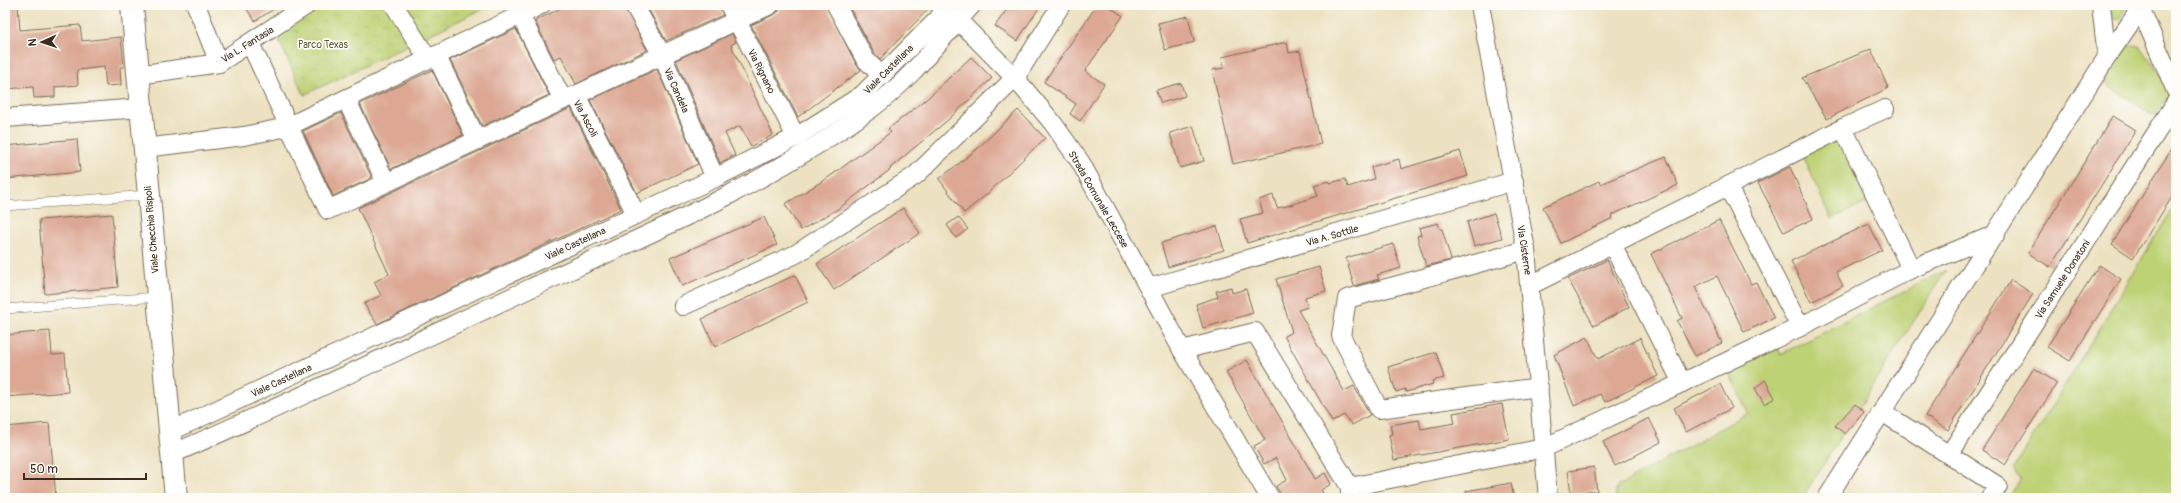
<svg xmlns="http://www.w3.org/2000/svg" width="2181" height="503" viewBox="0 0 2181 503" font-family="Pangolin,sans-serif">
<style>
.grass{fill:#bdd175;stroke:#7c7e4a}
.park{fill:url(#park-crowns);stroke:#7c7e4a}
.building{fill:#dca793}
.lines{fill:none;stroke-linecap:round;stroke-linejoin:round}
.lane-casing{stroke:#796a57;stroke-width:10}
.street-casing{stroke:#796a57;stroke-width:20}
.secondary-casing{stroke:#796a57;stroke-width:24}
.lane{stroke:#fff;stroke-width:9}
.street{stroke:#fff;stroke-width:18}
.secondary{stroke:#fff;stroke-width:22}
.labels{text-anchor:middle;stroke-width:3.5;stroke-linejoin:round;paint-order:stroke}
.street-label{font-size:10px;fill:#3b2a1e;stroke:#fdfcf7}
.park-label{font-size:10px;fill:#625c38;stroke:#fdfcf7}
</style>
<defs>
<pattern id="park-crowns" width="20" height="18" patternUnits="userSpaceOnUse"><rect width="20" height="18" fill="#bdd175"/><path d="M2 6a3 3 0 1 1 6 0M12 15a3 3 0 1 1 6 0" fill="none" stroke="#a3b465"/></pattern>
</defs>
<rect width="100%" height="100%" fill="#fdfcf7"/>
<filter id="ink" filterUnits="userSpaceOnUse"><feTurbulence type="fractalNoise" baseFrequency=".025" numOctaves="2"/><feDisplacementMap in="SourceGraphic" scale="8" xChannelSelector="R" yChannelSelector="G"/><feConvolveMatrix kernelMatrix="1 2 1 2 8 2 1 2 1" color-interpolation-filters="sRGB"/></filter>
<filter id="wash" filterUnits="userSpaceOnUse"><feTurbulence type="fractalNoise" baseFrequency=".012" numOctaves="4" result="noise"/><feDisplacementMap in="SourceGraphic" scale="16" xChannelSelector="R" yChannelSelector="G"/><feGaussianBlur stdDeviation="0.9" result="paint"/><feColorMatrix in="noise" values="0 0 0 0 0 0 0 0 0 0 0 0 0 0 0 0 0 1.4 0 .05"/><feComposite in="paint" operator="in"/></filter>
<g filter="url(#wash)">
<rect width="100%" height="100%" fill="#ece1c0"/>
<g class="grass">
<path d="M2112,5h15l-5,12 -8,2z"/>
<path d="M2140,45l31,47 -15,22 -4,1 -47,-32 13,-26 8,-11z"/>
<path d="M1841,132l32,68 -42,19 -29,-66z"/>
<path d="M2176,203v295h-168l13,-19 -8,-9z"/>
<path d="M1946,270l-144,228h-187l2,-11 131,-74 -21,-45 49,-23 5,9z"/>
</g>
<path class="park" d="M307,5h184l-187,90 -31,-68z"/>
<g id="blocks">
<g class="building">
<path d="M5,5h13l2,25 60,-5 2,16 39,-4 3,30h-4l1,18 -15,1 -2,-19 -27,3 1,15 -23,2v10l-21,1 -1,-11 -28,2z"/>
<path d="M244,5h36l-25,16z"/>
<path d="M567,5h57l23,45 -71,34 -15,-28 -7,3 -19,-38z"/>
<path d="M646,5h73l4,10 -57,26z"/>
<path d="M780,5h46l30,59 5,6 -63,47 -47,-92 24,-11 4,-3z"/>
<path d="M848,5h84l-52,54 -6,-6z"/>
<path d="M1010,5h31l-24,36 -22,-15z"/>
<path d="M1097,5h10l16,11 -38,55 19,13 -24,37 -10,-7 6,-10 -32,-22z"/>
<path d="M1188,16l6,26 -29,8 -7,-27z"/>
<path d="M516,29l33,66 -67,31 -32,-66z"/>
<path d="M732,34l4,8 -5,3 42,90 -22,11 -11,-20 -15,7 10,22 -15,8 -44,-103z"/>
<path d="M1287,42l2,11 11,-2 21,93 -88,20 -21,-94 12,-2 -2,-11z"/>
<path d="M1871,49l17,39 -61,31 -25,-41z"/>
<path d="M971,57l21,21 -43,41 -59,49 1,1 -53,40 -37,21 -16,-26 44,-27 62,-45 -3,-3 41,-32z"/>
<path d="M657,69l41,95 -61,29 -47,-93z"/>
<path d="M432,70l31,65 -72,34 -31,-65z"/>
<path d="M1181,83l4,13 -24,7 -5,-13z"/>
<path d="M571,108l50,101 -244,115 -13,-20 17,-9 -7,-13 15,-8 -31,-66z"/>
<path d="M1018,110l27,28 -59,57 -22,18 -25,-34 37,-29z"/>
<path d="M341,113l31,65 -39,18 -30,-65z"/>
<path d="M2113,116l23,14 -86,137 -22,-14z"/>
<path d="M1193,126l11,35 -24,7 -10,-35z"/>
<path d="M77,139l3,33 -75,7v-33z"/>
<path d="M2176,142v49l-43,67 -21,-14z"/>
<path d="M1460,151l8,25 -221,67 -7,-24 23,-6 -4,-13 14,-5 4,13 10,-2 31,-10 -4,-11 15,-4 1,2 15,-4 3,8 26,-8 -3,-12 28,-8 2,10z"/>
<path d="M1666,157l12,28 -66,30 1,3 -52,25 -18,-36 56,-26 1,3z"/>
<path d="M1790,167l23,52 -29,13 -26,-49z"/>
<path d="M903,208l17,25 -86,57 -17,-26z"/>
<path d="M1494,213l8,25 -28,8 -7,-24z"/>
<path d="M112,214l6,73 -73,7 -6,-74z"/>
<path d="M764,217l13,28 -95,41 -12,-28z"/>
<path d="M958,217l10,12 -12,9 -9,-13z"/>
<path d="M1719,220l32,64 5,-2 18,36 -30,14 -27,-56 -22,11 27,56 -27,13 -18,-35 5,-3 -31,-64z"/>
<path d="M1438,223l2,6h2l9,31 -25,6 -9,-30 4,-1 -2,-7z"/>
<path d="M1869,224l13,26 -46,22 7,14 -32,16 -20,-41z"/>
<path d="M1217,226l7,24 -56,17 -7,-24z"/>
<path d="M1393,244l8,24 -24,7 2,4 -25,7 -8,-28z"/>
<path d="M1607,260l22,47 -35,19 -26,-47z"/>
<path d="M2099,265l22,14 -51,82 -23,-14z"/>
<path d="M1319,267l7,24 -21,6 3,10 -10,3 46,81 10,-5 16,29 -18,10 -8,-10 -12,7 -48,-86 8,-4 -16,-53z"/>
<path d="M795,275l13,27 -93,45 -13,-28z"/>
<path d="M2011,280l22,14 -85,136 -23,-14z"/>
<path d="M1231,287l1,6 14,-4 7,24 -50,15 -7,-24 22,-7 -2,-6z"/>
<path d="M50,331l2,24 13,-1 3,38 -63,5v-62z"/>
<path d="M1587,337l11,22 42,-21 18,38 -53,26 -5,-8 -26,12 -20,-51z"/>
<path d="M1436,352l8,26 -12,3 1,3 -27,8 -1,-3 -9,3 -8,-25z"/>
<path d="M1247,360l68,119 10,-6 6,11 -10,6 5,8h-43l-7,-12 11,-6 -11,-22 -12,6 -10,-18 11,-6 -39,-68z"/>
<path d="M2034,368l23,15 -52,82 -23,-15z"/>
<path d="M1765,380l10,18 -11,6 -9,-16z"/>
<path d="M1720,384l12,24 -46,24 -12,-24z"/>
<path d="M1502,404l7,35 -115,21 -5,-25 3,-1 -2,-9 29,-5 2,9 34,-6 -2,-10z"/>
<path d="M1855,404l9,8 -19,22 -10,-8z"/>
<path d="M1649,418l12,24 -46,24 -12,-24z"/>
<path d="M49,423l7,75h-51v-71z"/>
<path d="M1594,467l3,24 -26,3 -3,-23z"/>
<path d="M1511,483l3,15h-48v-7z"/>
</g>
</g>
</g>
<g filter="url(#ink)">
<use href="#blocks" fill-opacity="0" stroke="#796a57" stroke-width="1"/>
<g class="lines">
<defs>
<g id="lane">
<path d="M5,206l143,-11"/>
<path d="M5,309l152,-12"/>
</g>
<g id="street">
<path d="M196,5l23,58 88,-58"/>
<path d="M394,5l34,54"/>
<path d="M634,5l28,50 53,123"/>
<path d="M729,5l67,132"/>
<path d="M836,5l29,54 17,17"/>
<path d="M1480,5l46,245 22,248"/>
<path d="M2139,5l37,86"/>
<path d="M950,12l65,66 37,44 29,41 101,187 88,148"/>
<path d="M520,15l43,85 13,-5 60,119"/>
<path d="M250,43l78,167 235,-110"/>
<path d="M436,55l41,85"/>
<path d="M2107,57l33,-48"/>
<path d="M138,75l81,-12"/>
<path d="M576,95l194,-90"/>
<path d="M346,99l40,83"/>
<path d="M5,118l136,-10"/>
<path d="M1843,128l68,141"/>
<path d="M144,148l100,-12 43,-9 254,-122"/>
<path d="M1728,187l72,140"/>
<path d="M1612,244l70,139"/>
<path d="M1526,250l-179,49 -6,37 38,73 160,-22"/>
<path d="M1531,285l312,-157 42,-19"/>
<path d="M1149,288l365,-107"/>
<path d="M683,306l113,-52 120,-79 99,-97 46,-73"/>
<path d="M1182,350l73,-18 95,155"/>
<path d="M1882,412l116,74 -8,12"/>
<path d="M169,432l546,-254 81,-41 66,-42 76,-76 9,-14"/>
<path d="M172,454c121,-52 240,-110 359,-166 116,-53 237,-104 341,-180 38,-28 68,-68 100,-103"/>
<path d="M1949,455l227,-353"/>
<path d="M1350,498v-11l194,-39 256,-121 111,-58 85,-35"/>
<path d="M1827,498l280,-441 -6,-52"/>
</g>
<path id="secondary" d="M132,5l44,493"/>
</defs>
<use href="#lane" class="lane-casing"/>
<use href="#street" class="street-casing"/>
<use href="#secondary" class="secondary-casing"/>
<use href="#lane" class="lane"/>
<use href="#street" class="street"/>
<use href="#secondary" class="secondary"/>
</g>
</g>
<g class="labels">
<g class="street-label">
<text transform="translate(247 44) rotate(-32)" y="4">Via L. Fantasia</text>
<text transform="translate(888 69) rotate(-45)" y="4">Viale Castellana</text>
<text transform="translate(762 71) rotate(63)" y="4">Via Rignano</text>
<text transform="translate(677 90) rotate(66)" y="4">Via Candela</text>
<text transform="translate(586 118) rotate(62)" y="4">Via Ascoli</text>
<text transform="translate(1099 199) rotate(60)" y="4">Strada Comunale Leccese</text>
<text transform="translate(151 230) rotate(-95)" y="4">Viale Checchia Rispoli</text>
<text transform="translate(1332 235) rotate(-16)" y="4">Via A. Sottile</text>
<text transform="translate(575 243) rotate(-25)" y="4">Viale Castellana</text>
<text transform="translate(1525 250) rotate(81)" y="4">Via Cisterne</text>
<text transform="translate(2062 279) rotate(-57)" y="4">Via Samuele Donatoni</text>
<text transform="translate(281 380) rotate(-25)" y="4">Viale Castellana</text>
</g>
<g class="park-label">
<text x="323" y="48">Parco Texas</text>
</g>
</g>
<rect width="2181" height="503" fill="none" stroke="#fdfcf7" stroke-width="20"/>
<g transform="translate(42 42) rotate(267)" stroke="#fdfcf7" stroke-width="3" paint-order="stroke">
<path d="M0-3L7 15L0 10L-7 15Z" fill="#3b2a1e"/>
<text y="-6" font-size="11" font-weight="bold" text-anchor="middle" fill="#3b2a1e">N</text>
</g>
<path d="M24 473v6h122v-6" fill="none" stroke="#3b2a1e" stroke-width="2"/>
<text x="30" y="473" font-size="12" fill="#3b2a1e" stroke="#fdfcf7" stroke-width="3" paint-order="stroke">50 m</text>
</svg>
